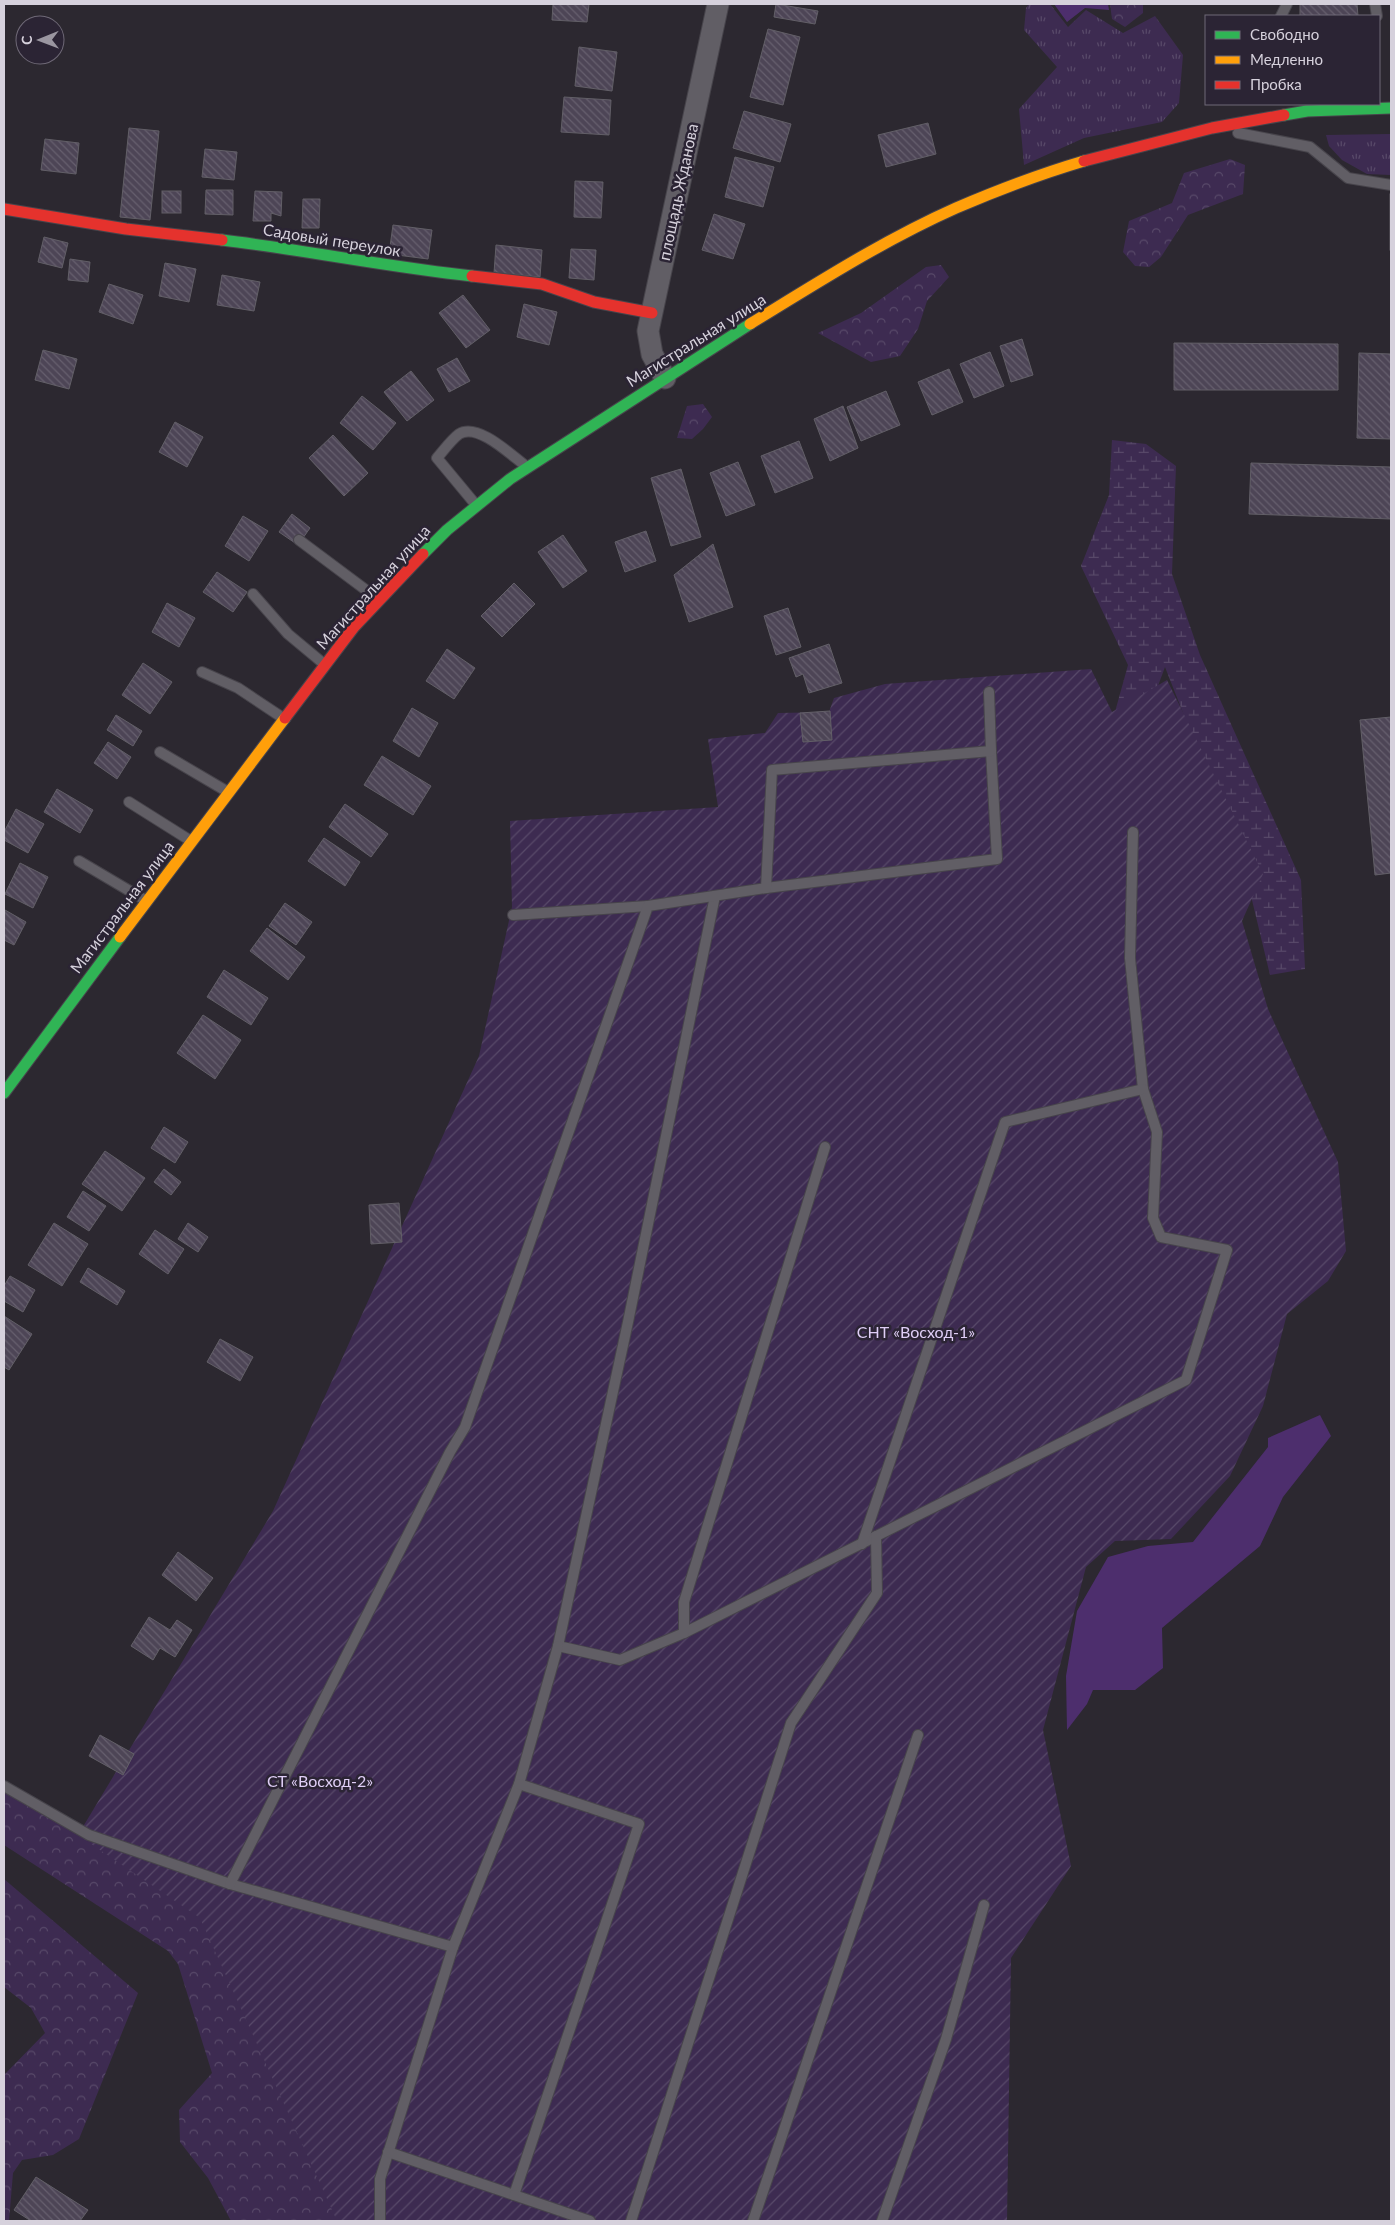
<svg xmlns="http://www.w3.org/2000/svg" width="1395" height="2225" viewBox="0 0 1395 2225" font-family="Lato,sans-serif">
<style>
.grass{fill:url(#grass-tufts)}
.forest{fill:url(#forest-crowns)}
.wetland{fill:url(#wetland-marsh)}
.garden{fill:url(#garden-furrows)}
.water{fill:#4d2e6d}
.building{fill:url(#building-back-hatch);stroke:#625f67}
.lines{fill:none;stroke-linecap:round;stroke-linejoin:round}
.lane-casing{stroke:#47444b;stroke-width:12}
.street-casing{stroke:#47444b;stroke-width:23}
.fast-casing{stroke:#47444b;stroke-width:13}
.slow-casing{stroke:#47444b;stroke-width:13}
.jam-casing{stroke:#47444b;stroke-width:13}
.lane{stroke:#615e65;stroke-width:10}
.street{stroke:#615e65;stroke-width:21}
.fast{stroke:#30b455;stroke-width:11}
.slow{stroke:#ff9f0a;stroke-width:11}
.jam{stroke:#e5322d;stroke-width:11}
.labels{text-anchor:middle;stroke-width:5;stroke-linejoin:round;paint-order:stroke}
.street-label{font-size:16px;fill:#d6d1dc;stroke:#2b2434}
.park-label{font-size:16px;fill:#dfcef6;stroke:#2b2434}
</style>
<defs>
<pattern id="grass-tufts" width="24" height="20" patternUnits="userSpaceOnUse" patternTransform="scale(1.25)"><rect width="24" height="20" fill="#3d2b51"/><path d="M3 7l-1-3M5 7V3M7 7l1-3M15 17l-1-3M17 17v-4M19 17l1-3" fill="none" stroke="#584969"/></pattern>
<pattern id="forest-crowns" width="20" height="18" patternUnits="userSpaceOnUse" patternTransform="scale(1.25)"><rect width="20" height="18" fill="#3d2b51"/><path d="M2 6a3 3 0 1 1 6 0M12 15a3 3 0 1 1 6 0" fill="none" stroke="#584969"/></pattern>
<pattern id="wetland-marsh" width="20" height="14" patternUnits="userSpaceOnUse" patternTransform="scale(1.25)"><rect width="20" height="14" fill="#3d2b51"/><path d="M1 5h8M5 5V1M11 12h8M15 12V8" fill="none" stroke="#584969"/></pattern>
<pattern id="garden-furrows" width="10" height="10" patternUnits="userSpaceOnUse" patternTransform="scale(1.25)"><rect width="10" height="10" fill="#3d2b51"/><path d="M-1 1l2-2M0 10L10 0M9 11l2-2" fill="none" stroke="#584969"/></pattern>
<pattern id="building-back-hatch" width="6" height="6" patternUnits="userSpaceOnUse" patternTransform="scale(1.25)"><rect width="6" height="6" fill="#4d4556"/><path d="M-1 5l2 2M0 0l6 6M5-1l2 2" fill="none" stroke="#665f6e"/></pattern>
</defs>
<rect width="100%" height="100%" fill="#2c2830"/>
<g class="grass">
<path d="M1029,4h21l18,23 18,-17 37,23 32,-17 28,39 -4,48 -17,19 -78,16 -60,27 -5,-56 38,-42 -33,-37 2,-22z"/>
<path d="M1391,134v41l-24,-1 -25,-14 -13,-14 -3,-11z"/>
</g>
<g class="forest">
<path d="M1110,4h33v9l-18,14 -13,-8z"/>
<path d="M1230,159l15,6 -2,29 -55,21 -27,42 -12,10 -14,-1 -12,-14 6,-31 43,-18 12,-30z"/>
<path d="M941,265l8,12 -22,24 -9,28 -18,27 -29,6 -53,-29 43,-20 65,-46z"/>
<path d="M703,404l9,13 -9,12 -11,10 -15,-1 10,-32z"/>
<path d="M4,1789l197,101 161,331h-131l-23,-43 -28,-36 -1,-32 33,-37 -34,-109 -10,-13 -164,-106z"/>
<path d="M4,1879l134,114 -59,146 -26,16 -31,5 -9,13 -4,48h-5v-146l41,-42 -14,-25 -27,-21z"/>
</g>
<path class="wetland" d="M1112,440l34,4 30,22 -4,108 28,81 101,225 4,89 -35,6 -25,-104 -80,-204 -13,35 -75,147 51,-184 -47,-99 28,-71z"/>
<path class="garden" d="M1091,669l21,43 55,-32 96,194 -21,47 26,88 70,153 8,89 -18,30 -41,33 -24,92 -33,70 -59,63 -56,2 -29,26 -43,163 28,136 -60,92 -4,263h-670l-137,-303 -122,-83 195,-324 206,-455 33,-149 -2,-86 208,-14 -10,-68 57,-6 13,-20 51,-1 5,-14 51,-14z"/>
<g class="water">
<path d="M1054,4h54l1,6 -24,-2 -18,14z"/>
<path d="M1320,1415l11,21 -48,61 -23,49 -98,82 1,40 -28,22h-42l-6,14 -20,26 -1,-54 11,-65 31,-54 40,-11 45,-4 75,-95v-9z"/>
</g>
<g class="building">
<path d="M553,4h36l-2,18 -35,-2z"/>
<path d="M776,4l42,7 -3,13 -41,-7z"/>
<path d="M1300,4h57l1,12h-58z"/>
<path d="M768,29l32,8 -17,68 -33,-8z"/>
<path d="M579,47l38,5 -5,39 -37,-5z"/>
<path d="M564,97l47,3 -2,35 -48,-3z"/>
<path d="M744,111l47,13 -11,38 -47,-14z"/>
<path d="M928,123l8,31 -50,13 -8,-32z"/>
<path d="M129,128l30,3 -9,89 -30,-3z"/>
<path d="M45,139l34,4 -3,31 -35,-4z"/>
<path d="M205,149l32,3 -3,28 -32,-3z"/>
<path d="M735,157l39,10 -11,40 -38,-10z"/>
<path d="M575,181l28,1 -2,36 -27,-1z"/>
<path d="M206,190h27v25l-28,-1z"/>
<rect x="162" y="191" width="19" height="22"/>
<path d="M255,191l27,1 -1,24 -10,-3v8h-18z"/>
<rect x="1390" y="194" width="1" height="56"/>
<path d="M303,199h17l-1,29h-17z"/>
<path d="M714,214l31,10 -12,35 -31,-9z"/>
<path d="M393,225l39,5 -4,29 -39,-5z"/>
<path d="M44,237l24,6 -6,25 -24,-6z"/>
<path d="M496,245l46,5 -2,27 -46,-4z"/>
<path d="M571,249l25,1 -2,30 -25,-2z"/>
<path d="M70,259l20,3 -2,20 -20,-2z"/>
<path d="M165,263l31,6 -7,33 -30,-6z"/>
<path d="M222,275l38,7 -6,29 -37,-6z"/>
<path d="M109,284l34,11 -10,29 -34,-12z"/>
<path d="M463,295l27,35 -24,18 -27,-35z"/>
<path d="M524,304l33,8 -8,33 -32,-8z"/>
<path d="M1022,339l11,36 -22,7 -11,-36z"/>
<path d="M1174,343l164,1v46h-164z"/>
<path d="M43,350l34,9 -8,30 -34,-9z"/>
<path d="M990,352l14,34 -30,12 -14,-34z"/>
<path d="M1359,353l32,1v85l-34,-1z"/>
<path d="M457,358l13,23 -21,11 -12,-23z"/>
<path d="M949,369l14,33 -31,13 -14,-33z"/>
<path d="M411,371l23,29 -27,21 -23,-29z"/>
<path d="M886,391l14,34 -39,16 -14,-34z"/>
<path d="M362,396l34,27 -23,27 -33,-27z"/>
<path d="M843,406l15,42 -28,13 -16,-42z"/>
<path d="M175,422l28,15 -16,30 -28,-15z"/>
<path d="M333,435l35,38 -24,23 -35,-38z"/>
<path d="M799,441l14,37 -38,15 -14,-37z"/>
<path d="M738,462l17,43 -29,11 -16,-43z"/>
<path d="M1251,463l140,4v52l-142,-5z"/>
<path d="M681,469l20,68 -30,9 -20,-68z"/>
<path d="M292,514l18,14 -12,17 -19,-13z"/>
<path d="M243,516l25,15 -19,30 -24,-15z"/>
<path d="M646,531l10,30 -31,11 -10,-30z"/>
<path d="M563,535l24,36 -24,17 -25,-36z"/>
<path d="M713,544l20,63 -44,15 -15,-47z"/>
<path d="M217,572l30,20 -14,20 -30,-20z"/>
<path d="M514,583l21,21 -33,33 -21,-21z"/>
<path d="M167,603l28,15 -16,29 -27,-15z"/>
<path d="M788,608l13,39 -25,8 -12,-39z"/>
<path d="M829,644l13,39 -33,10 -6,-19 -7,3 -7,-19z"/>
<path d="M447,649l28,19 -21,31 -28,-18z"/>
<path d="M143,663l29,19 -22,32 -28,-19z"/>
<path d="M412,708l26,15 -19,34 -26,-16z"/>
<path d="M830,711l2,29 -29,2 -3,-29z"/>
<path d="M116,715l26,16 -9,15 -26,-16z"/>
<path d="M1391,717v156l-16,2 -15,-155z"/>
<path d="M108,742l23,15 -14,22 -23,-16z"/>
<path d="M382,756l49,30 -18,29 -49,-30z"/>
<path d="M57,789l36,21 -13,23 -36,-21z"/>
<path d="M345,804l43,30 -17,23 -42,-30z"/>
<path d="M16,809l28,15 -16,29 -24,-13v-8z"/>
<path d="M324,838l36,24 -15,24 -37,-25z"/>
<path d="M20,863l28,14 -15,31 -28,-14z"/>
<path d="M285,903l27,19 -16,23 -27,-19z"/>
<path d="M5,910l21,12 -12,23 -10,-5z"/>
<path d="M267,928l38,29 -17,23 -38,-29z"/>
<path d="M224,970l44,28 -17,27 -44,-28z"/>
<path d="M203,1015l38,25 -26,39 -38,-26z"/>
<path d="M164,1127l24,15 -13,21 -24,-15z"/>
<path d="M105,1151l40,27 -23,33 -40,-27z"/>
<path d="M164,1169l17,13 -10,13 -17,-13z"/>
<path d="M83,1191l23,15 -17,25 -22,-14z"/>
<path d="M399,1203l3,39 -31,2 -2,-39z"/>
<path d="M54,1223l34,21 -26,42 -34,-21z"/>
<path d="M188,1223l20,14 -10,15 -20,-13z"/>
<path d="M155,1230l29,19 -16,25 -29,-20z"/>
<path d="M88,1268l37,23 -8,14 -37,-23z"/>
<path d="M10,1276l25,14 -12,22 -19,-11v-15z"/>
<path d="M4,1316l28,18 -23,36 -5,-3z"/>
<path d="M220,1339l33,18 -13,24 -33,-19z"/>
<path d="M178,1552l35,26 -17,23 -34,-26z"/>
<path d="M149,1617l21,13 7,-10 15,10 -17,27 -15,-9 -7,12 -22,-14z"/>
<path d="M100,1735l34,19 -11,21 -34,-19z"/>
<path d="M36,2177l52,33 -8,11h-49l-17,-11z"/>
</g>
<g class="lines">
<defs>
<g id="lane">
<path d="M1375,4l2,12"/>
<path d="M1281,16l6,-12"/>
<path d="M1238,133l72,14 38,31 43,7"/>
<path d="M476,505l-39,-47c7,-8 14,-18 22,-24 19,-12 53,22 68,33"/>
<path d="M299,540l79,59"/>
<path d="M253,594l35,40 36,30"/>
<path d="M202,672l36,16 45,30"/>
<path d="M160,752l68,40"/>
<path d="M129,802l62,39"/>
<path d="M79,861l66,39"/>
<path d="M766,888l231,-29 -6,-108"/>
<path d="M715,896l-87,426 -70,324 62,14 64,-27 502,-253 41,-130 -66,-13 -8,-19 4,-86 -14,-43 -13,-131 3,-126"/>
<path d="M513,915l135,-9"/>
<path d="M862,1544l143,-422 138,-33"/>
<path d="M684,1633v-31l141,-455"/>
<path d="M4,1786l85,49 141,49 223,63 -73,232v42"/>
<path d="M230,1884l220,-432 15,-25 183,-521 118,-18 6,-118 219,-19 -2,-59"/>
<path d="M453,1947l66,-163 39,-138"/>
<path d="M388,2152l126,43 125,-371 -120,-40"/>
<path d="M514,2195l76,26"/>
<path d="M631,2221l160,-498 86,-130 -1,-57"/>
<path d="M753,2221l165,-486"/>
<path d="M882,2221l64,-182 38,-134"/>
</g>
<path id="street" d="M665,378l-13,-24 -4,-23 70,-327"/>
<g id="fast">
<path d="M1284,115l23,-4 84,-3"/>
<path d="M222,240c83,10 166,27 250,36"/>
<path d="M423,554l24,-24 63,-51 240,-155"/>
<path d="M4,1093l116,-156"/>
</g>
<g id="slow">
<path d="M750,324c67,-41 134,-84 206,-116 42,-18 84,-34 128,-47"/>
<path d="M120,937l165,-219"/>
</g>
<g id="jam">
<path d="M1084,161l128,-33 72,-13"/>
<path d="M4,209l122,20 96,11"/>
<path d="M472,276l70,8 52,18 58,11"/>
<path d="M285,718l69,-91 69,-73"/>
</g>
</defs>
<use href="#lane" class="lane-casing"/>
<use href="#street" class="street-casing"/>
<use href="#fast" class="fast-casing"/>
<use href="#slow" class="slow-casing"/>
<use href="#jam" class="jam-casing"/>
<use href="#lane" class="lane"/>
<use href="#street" class="street"/>
<use href="#fast" class="fast"/>
<use href="#slow" class="slow"/>
<use href="#jam" class="jam"/>
</g>
<g class="labels">
<g class="street-label">
<text transform="translate(678 192) rotate(-78)" y="6">площадь Жданова</text>
<text transform="translate(332 240) rotate(9)" y="6">Садовый переулок</text>
<text transform="translate(696 340) rotate(-32)" y="6">Магистральная улица</text>
<text transform="translate(373 587) rotate(-48)" y="6">Магистральная улица</text>
<text transform="translate(122 907) rotate(-53)" y="6">Магистральная улица</text>
</g>
<g class="park-label">
<text x="916" y="1338">СНТ «Восход-1»</text>
<text x="320" y="1787">СТ «Восход-2»</text>
</g>
</g>
<rect width="1395" height="2225" fill="none" stroke="#d6d1dc" stroke-width="10"/>
<rect x="1205" y="15" width="175" height="90" fill="#2b2434" stroke="#6f6977"/>
<rect x="1215" y="31" width="25" height="8" fill="#30b455" stroke="#6f6977"/>
<text x="1250" y="40" font-size="15" fill="#d6d1dc">Свободно</text>
<rect x="1215" y="56" width="25" height="8" fill="#ff9f0a" stroke="#6f6977"/>
<text x="1250" y="65" font-size="15" fill="#d6d1dc">Медленно</text>
<rect x="1215" y="81" width="25" height="8" fill="#e5322d" stroke="#6f6977"/>
<text x="1250" y="90" font-size="15" fill="#d6d1dc">Пробка</text>
<g transform="translate(40 40) rotate(269)"><circle r="24" fill="#2b2434" stroke="#6f6977"/>
<path d="M0-4L9 19L0 12L-9 19Z" fill="#9a96a0"/>
<text y="-8" font-size="14" font-weight="bold" text-anchor="middle" fill="#d6d1dc">С</text>
</g>
</svg>
